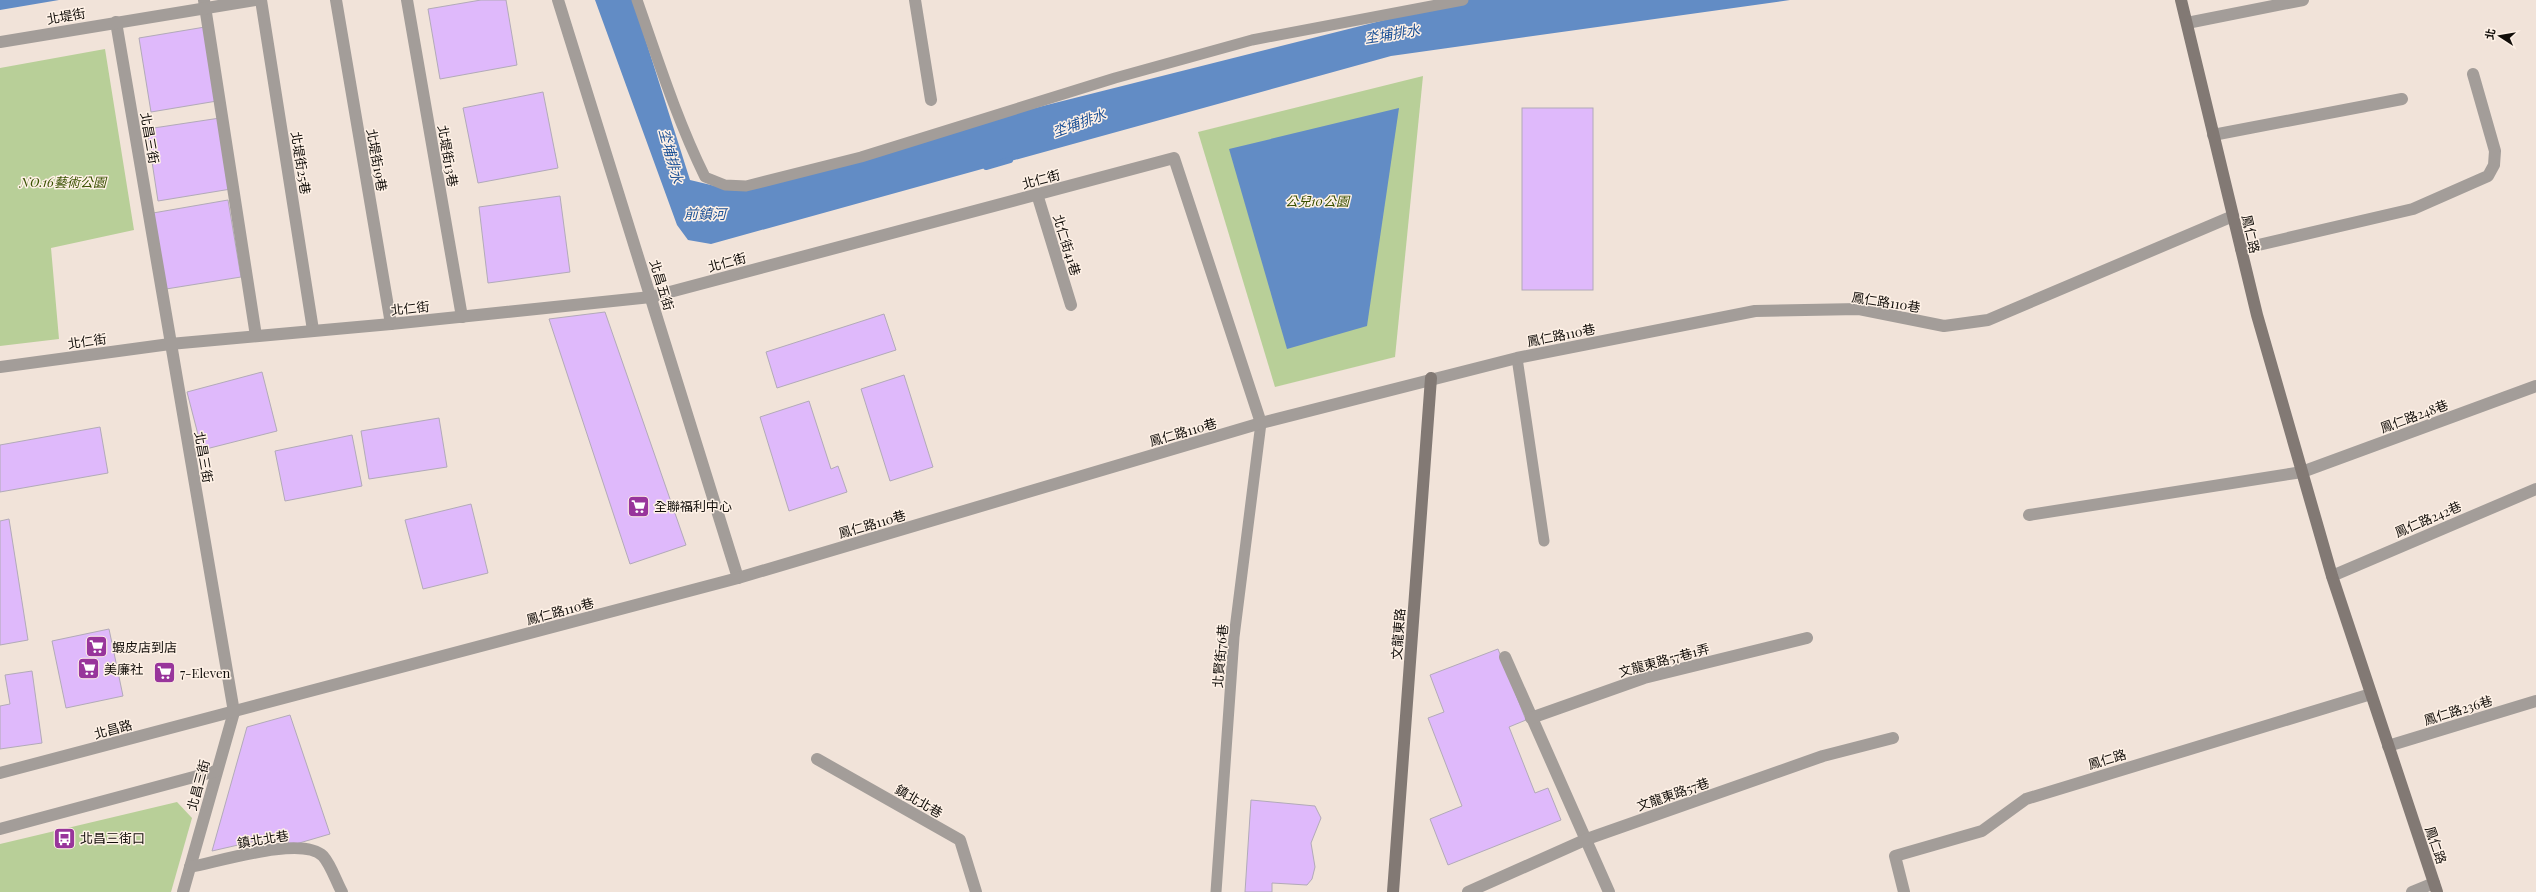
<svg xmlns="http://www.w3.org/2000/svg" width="2536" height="892" viewBox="0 0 2536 892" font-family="'Playfair Display','Noto Sans TC',serif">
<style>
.green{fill:#b8cf98}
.water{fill:#628cc5}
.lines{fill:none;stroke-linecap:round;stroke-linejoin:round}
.stream{stroke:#628cc5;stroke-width:6}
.building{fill:#dfb9fb;stroke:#b2aab8}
.lane{stroke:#a39d99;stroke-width:11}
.street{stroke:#a39d99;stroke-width:12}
.secondary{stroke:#827974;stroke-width:12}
.labels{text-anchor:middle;stroke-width:3;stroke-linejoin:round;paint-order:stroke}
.street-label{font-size:13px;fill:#120e0a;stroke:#fef1e6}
.park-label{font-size:13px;font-style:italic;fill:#395000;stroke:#fef1e6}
.poi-label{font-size:13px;fill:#120e0a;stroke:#fef1e6;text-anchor:start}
.water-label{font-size:14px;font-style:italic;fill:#194f96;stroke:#fef1e6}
</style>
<rect width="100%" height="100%" fill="#f1e3d9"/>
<g class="green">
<path d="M105,49l29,181 -83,18 8,91 -59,7v-278z"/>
<path d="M1423,76l-28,281 -120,30 -77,-255z"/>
<path d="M177,802l15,16 -21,74h-171v-48z"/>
</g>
<g class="water">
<path d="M0,0h59l-59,10z"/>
<path d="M595,0h38l57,180 42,10 215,-60 517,-130h326l-399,56 -680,188 -23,-4 -11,-15z"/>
<path d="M1399,108l-32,218 -80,23 -58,-200z"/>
</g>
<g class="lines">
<path class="stream" d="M986,167l24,-7"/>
</g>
<g class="building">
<path d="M481,0h25l11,65 -77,14 -12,-70z"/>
<path d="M205,27l12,74 -66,11 -12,-74z"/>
<path d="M543,92l15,76 -80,15 -15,-75z"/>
<rect x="1522" y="108" width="71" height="182"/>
<path d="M220,118l11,71 -73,12 -11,-72z"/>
<path d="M560,196l10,76 -82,11 -9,-76z"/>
<path d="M228,200l13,77 -75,12 -13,-76z"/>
<path d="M605,312l81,233 -56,19 -81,-245z"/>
<path d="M884,314l12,36 -119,38 -11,-36z"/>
<path d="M262,372l15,59 -75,19 -15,-58z"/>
<path d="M904,375l29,92 -43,14 -29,-92z"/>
<path d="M809,401l22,68 7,-3 9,26 -58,19 -29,-94z"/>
<path d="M439,418l8,49 -78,12 -8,-48z"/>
<path d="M100,427l8,46 -108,19v-47z"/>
<path d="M352,435l10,51 -77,15 -10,-50z"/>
<path d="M471,504l17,69 -65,16 -18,-69z"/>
<path d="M9,519l19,121 -28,5v-124z"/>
<path d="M109,629l14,67 -57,12 -14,-67z"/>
<path d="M1498,649l28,71 -17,7 26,66 13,-5 13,32 -113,45 -18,-46 32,-13 -34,-88 16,-6 -14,-37z"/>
<path d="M32,671l10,72 -42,6v-43l10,-2 -5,-29z"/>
<path d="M290,715l40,119 -41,12 -3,-12 -74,17 35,-124z"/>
<path d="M1251,800l64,6 6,12 -10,25 4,24 -3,12 -5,6 -35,-2v9h-27z"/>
</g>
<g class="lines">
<g class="lane">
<path d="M637,0c21,60 40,120 68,177l20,8 21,1 115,-29 254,-79 137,-38 211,-40"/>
<path d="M1517,358l27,183"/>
<path d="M1216,892l18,-255 27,-214"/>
</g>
<g class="street">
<path d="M204,0l52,336"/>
<path d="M261,0l52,330"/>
<path d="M336,0l55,324"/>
<path d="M407,0l55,317"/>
<path d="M558,0l180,578"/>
<path d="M915,0l16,100"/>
<path d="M116,22l118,690 -51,180"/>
<path d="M2187,23l116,-23"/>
<path d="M0,42l255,-42"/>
<path d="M2213,135l189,-36"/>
<path d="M1037,194l34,111"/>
<path d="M2241,249l172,-40 75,-33 6,-11 1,-14 -22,-77"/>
<path d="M0,367l170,-23 221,-20 260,-27 523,-139 87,265"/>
<path d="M2029,515l273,-43 234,-86"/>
<path d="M2332,576l204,-87"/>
<path d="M1505,657l104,235"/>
<path d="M1531,718l113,-40 163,-40"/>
<path d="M2388,746l148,-45"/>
<path d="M817,759l143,81 16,52"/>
<path d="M0,773l738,-195 523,-155 256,-65 238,-47 104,-2 85,17 44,-6 245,-104"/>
<path d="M0,829l216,-58"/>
<path d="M190,867c28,-5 112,-32 133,-11 8,9 13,25 19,36"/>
<path d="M1468,892l119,-53 236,-83 70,-18"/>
<path d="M1904,892l-9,-36 87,-25 44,-32 345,-105"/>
<path d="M2412,892l22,-9"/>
</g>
<g class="secondary">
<path d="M2181,0l76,315 75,261 105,316"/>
<path d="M1393,892l38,-514"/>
</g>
</g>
<defs>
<symbol id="supermarket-square" viewBox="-11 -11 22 22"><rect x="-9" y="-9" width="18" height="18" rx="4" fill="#98359b" stroke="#fef1e6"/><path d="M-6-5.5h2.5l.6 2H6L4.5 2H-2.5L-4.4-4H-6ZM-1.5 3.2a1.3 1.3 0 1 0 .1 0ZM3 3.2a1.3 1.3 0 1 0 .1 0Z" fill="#fff"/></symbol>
<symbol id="bus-square" viewBox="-11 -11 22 22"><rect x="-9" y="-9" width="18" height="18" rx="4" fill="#98359b" stroke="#fef1e6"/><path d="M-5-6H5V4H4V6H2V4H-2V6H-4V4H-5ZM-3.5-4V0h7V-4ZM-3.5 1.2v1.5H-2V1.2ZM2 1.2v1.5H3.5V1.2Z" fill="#fff"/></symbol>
</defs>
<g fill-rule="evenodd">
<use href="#supermarket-square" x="626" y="494" width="25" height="25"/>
<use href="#supermarket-square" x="84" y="634" width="25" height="25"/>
<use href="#supermarket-square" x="76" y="656" width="25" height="25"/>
<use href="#supermarket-square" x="152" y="660" width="25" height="25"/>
<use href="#bus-square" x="52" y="826" width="25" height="25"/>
</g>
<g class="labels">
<g class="street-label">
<text transform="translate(66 16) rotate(-10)" y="5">北堤街</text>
<text transform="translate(150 138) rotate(80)" y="5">北昌三街</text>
<text transform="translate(448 156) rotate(80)" y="5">北堤街13巷</text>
<text transform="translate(377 160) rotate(80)" y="5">北堤街19巷</text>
<text transform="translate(301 163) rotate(81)" y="5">北堤街25巷</text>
<text transform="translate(1041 179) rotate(-15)" y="5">北仁街</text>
<text transform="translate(2251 234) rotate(77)" y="5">鳳仁路</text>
<text transform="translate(1067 245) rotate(73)" y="5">北仁街41巷</text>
<text transform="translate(727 262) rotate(-15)" y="5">北仁街</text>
<text transform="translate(662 285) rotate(73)" y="5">北昌五街</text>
<text transform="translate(1886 302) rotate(9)" y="5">鳳仁路110巷</text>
<text transform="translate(410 308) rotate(-6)" y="5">北仁街</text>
<text transform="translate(1561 335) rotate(-11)" y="5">鳳仁路110巷</text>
<text transform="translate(87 341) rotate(-8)" y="5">北仁街</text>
<text transform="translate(2414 416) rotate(-20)" y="5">鳳仁路248巷</text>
<text transform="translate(1183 432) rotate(-16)" y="5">鳳仁路110巷</text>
<text transform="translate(204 457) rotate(80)" y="5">北昌三街</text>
<text transform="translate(2428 519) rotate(-23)" y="5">鳳仁路242巷</text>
<text transform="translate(872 524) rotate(-16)" y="5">鳳仁路110巷</text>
<text transform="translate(560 611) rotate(-15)" y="5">鳳仁路110巷</text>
<text transform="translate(1398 634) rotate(-86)" y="5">文龍東路</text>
<text transform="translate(1220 656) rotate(-85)" y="5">北賢街76巷</text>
<text transform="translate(1664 660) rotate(-15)" y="5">文龍東路57巷1弄</text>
<text transform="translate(2458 710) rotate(-17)" y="5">鳳仁路236巷</text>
<text transform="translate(113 729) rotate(-15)" y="5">北昌路</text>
<text transform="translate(2107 759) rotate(-17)" y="5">鳳仁路</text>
<text transform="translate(198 785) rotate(-75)" y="5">北昌三街</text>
<text transform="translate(1673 794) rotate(-19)" y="5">文龍東路57巷</text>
<text transform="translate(919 801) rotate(30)" y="5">鎮北北巷</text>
<text transform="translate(263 839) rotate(-9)" y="5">鎮北北巷</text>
<text transform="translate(2436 845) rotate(71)" y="5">鳳仁路</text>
</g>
<g class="park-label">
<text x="63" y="187">NO.16藝術公園</text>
<text x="1317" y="206">公兒10公園</text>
</g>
<g class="poi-label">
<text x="654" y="511">全聯福利中心</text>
<text x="112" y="652">蝦皮店到店</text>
<text x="104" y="674">美廉社</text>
<text x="180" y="678">7-Eleven</text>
<text x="80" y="843">北昌三街口</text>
</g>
<g class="water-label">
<text transform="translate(1392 34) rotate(-9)" y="5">坔埔排水</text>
<text transform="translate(1079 123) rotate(-20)" y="5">坔埔排水</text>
<text transform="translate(671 156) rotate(75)" y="5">坔埔排水</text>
<text x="705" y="219">前鎮河</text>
</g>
</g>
<g transform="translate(2500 36) rotate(282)" stroke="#fef1e6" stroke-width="3" paint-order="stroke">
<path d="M0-3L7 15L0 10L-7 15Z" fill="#120e0a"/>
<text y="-6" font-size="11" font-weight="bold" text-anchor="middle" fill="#120e0a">北</text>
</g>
</svg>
